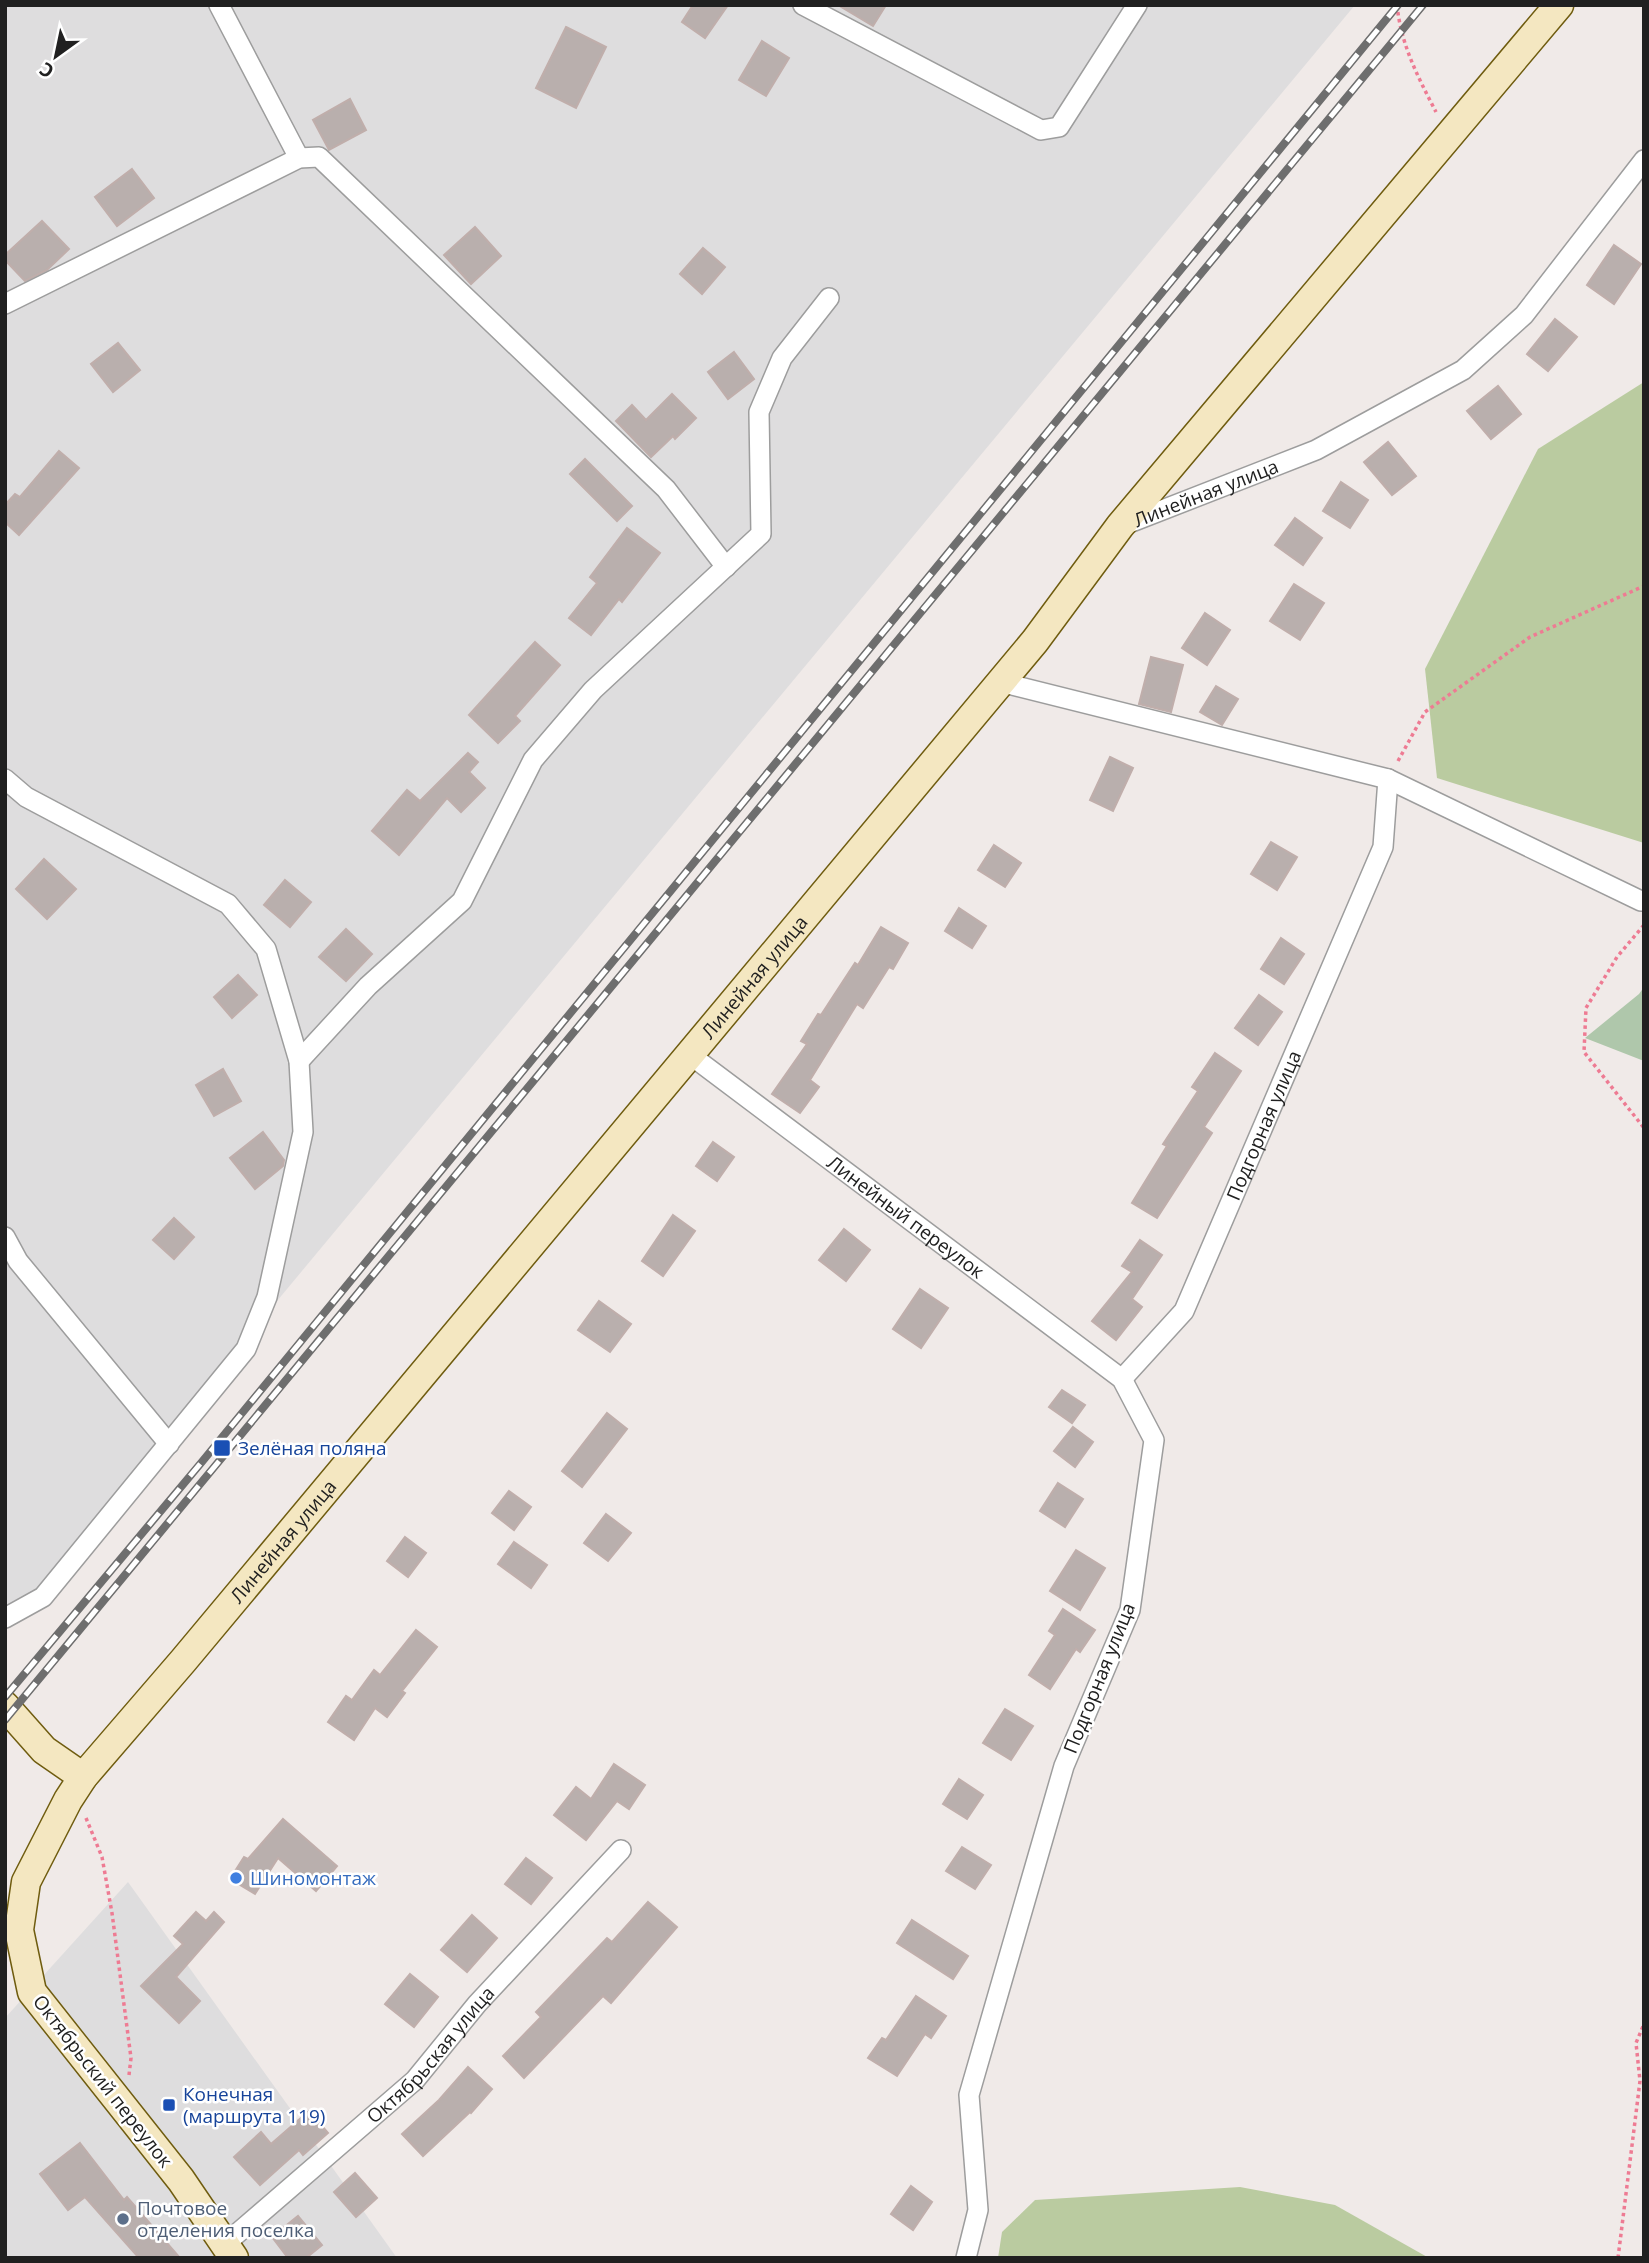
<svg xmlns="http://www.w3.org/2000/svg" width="1649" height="2263" viewBox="0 0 1649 2263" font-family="'Open Sans',sans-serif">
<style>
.residential{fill:#deddde}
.forest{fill:#bacba0}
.cemetery{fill:#afc7ab}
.building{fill:#b9afad;stroke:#c0aeab;stroke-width:2}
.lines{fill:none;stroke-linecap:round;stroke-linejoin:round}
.street-casing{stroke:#9d9d9d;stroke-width:22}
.secondary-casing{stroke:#6f5c0f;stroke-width:31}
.path{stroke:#ee7b93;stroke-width:3.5;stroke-dasharray:3.5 3.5;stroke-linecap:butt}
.street{stroke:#fff;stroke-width:19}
.secondary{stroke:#f4e7c1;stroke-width:28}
.rail-casing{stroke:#6e6e6e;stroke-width:8}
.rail{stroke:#fff;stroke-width:5;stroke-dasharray:16;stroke-linecap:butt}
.transit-dot{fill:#1a4fb4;stroke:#fff;stroke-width:2.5}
.shop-dot{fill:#3f7fe0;stroke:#fff;stroke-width:2.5}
.service-dot{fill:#5c6f8a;stroke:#fff;stroke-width:2.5}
.labels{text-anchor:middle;stroke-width:5;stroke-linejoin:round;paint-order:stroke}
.street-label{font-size:19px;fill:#202020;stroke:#fff}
.transit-label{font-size:19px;fill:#164399;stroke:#fff;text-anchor:start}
.shop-label{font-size:19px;fill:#366cbe;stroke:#fff;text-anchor:start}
.service-label{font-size:19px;fill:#4e5e75;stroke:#fff;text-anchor:start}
</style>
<rect width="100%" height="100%" fill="#f0eae8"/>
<g class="residential">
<path d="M5,5h1350l-1350,1623z"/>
<path d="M128,1882l269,376h-392v-240z"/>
</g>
<g class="forest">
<path d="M1644,382v461l-207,-65 -12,-109 113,-220z"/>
<path d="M1240,2187l95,18 94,53h-431l4,-26 33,-32z"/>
</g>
<path class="cemetery" d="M1644,987v74l-59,-23 54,-44z"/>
<g class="building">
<path d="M693,5h35l-23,33 -23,-16z"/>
<path d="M838,5h48l-13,21z"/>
<path d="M566,27l40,20 -30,61 -40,-20z"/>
<path d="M762,41l27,17 -23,38 -27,-16z"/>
<path d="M350,99l16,31 -37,20 -16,-30z"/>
<path d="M132,169l22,29 -37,28 -22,-29z"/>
<path d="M42,221l27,28 -22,21 -22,11 -20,-21v-5z"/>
<path d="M475,227l26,29 -30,28 -27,-29z"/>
<path d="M1614,245l27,19 -27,40 -27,-19z"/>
<path d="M703,248l22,19 -23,27 -22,-20z"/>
<path d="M1555,319l22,18 -29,34 -21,-17z"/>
<path d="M118,343l22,27 -27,22 -22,-28z"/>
<path d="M734,352l20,27 -26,20 -20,-27z"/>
<path d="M1498,386l23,28 -30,25 -24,-28z"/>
<path d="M672,394l24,24 -21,21 -2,-3 -22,21 -35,-36 16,-16 14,15z"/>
<path d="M1388,442l28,34 -24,19 -28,-33z"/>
<path d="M59,451l20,17 -60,67 -14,-13v-17l10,-11 5,3z"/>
<path d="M585,459l47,47 -15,15 -47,-47z"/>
<path d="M1341,482l27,18 -18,28 -27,-17z"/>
<path d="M1295,518l27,20 -19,27 -28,-20z"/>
<path d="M627,528l33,25 -38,49 -3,-3 -28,36 -22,-17 28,-35 -7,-6z"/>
<path d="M1294,584l30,19 -24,37 -30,-19z"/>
<path d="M1205,613l25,17 -23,35 -25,-17z"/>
<path d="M535,642l25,23 -45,51 5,5 -22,22 -29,-28z"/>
<path d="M1151,657l32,8 -12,47 -32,-8z"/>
<path d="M1216,686l22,13 -16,26 -22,-13z"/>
<path d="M468,753l10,9 -9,10 16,16 -24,24 -14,-14 -48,57 -27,-24 35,-41 13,11z"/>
<path d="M1110,757l23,11 -20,43 -23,-11z"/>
<path d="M1271,842l26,15 -20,33 -26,-16z"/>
<path d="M994,845l27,18 -16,24 -27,-17z"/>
<path d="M44,859l32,30 -29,30 -31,-30z"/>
<path d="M285,880l26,22 -21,25 -26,-22z"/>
<path d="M959,908l27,18 -14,22 -27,-17z"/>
<path d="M881,927l27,16 -15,26 -4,-2 -26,41 -6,-4 -47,76 9,7 -19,26 -28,-19 35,-50 -6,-3 17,-27 3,1 34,-52 3,2z"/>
<path d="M346,929l26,25 -26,27 -27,-24z"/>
<path d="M1281,938l23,16 -20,30 -23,-15z"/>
<path d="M238,975l19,20 -25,23 -18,-21z"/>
<path d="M1259,995l23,17 -24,33 -23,-17z"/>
<path d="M1215,1053l26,18 -37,56 8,6 -55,85 -25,-15 35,-57 -4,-2 35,-53 -6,-4z"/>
<path d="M223,1069l18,32 -27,15 -18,-31z"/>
<path d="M263,1132l21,28 -1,6 -28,23 -25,-31z"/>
<path d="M713,1142l21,15 -17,24 -21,-15z"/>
<path d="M673,1215l22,16 -32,45 -21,-15z"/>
<path d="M174,1218l20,19 -20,22 -21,-19z"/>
<path d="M844,1229l26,21 -24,31 -27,-21z"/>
<path d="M1140,1240l22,15 -30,44 10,8 -26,33 -24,-19 40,-49 -10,-6z"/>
<path d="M920,1289l28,19 -27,40 -28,-19z"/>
<path d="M599,1301l32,23 -21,28 -32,-22z"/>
<path d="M1062,1390l23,15 -13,18 -23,-16z"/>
<path d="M607,1413l20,16 -45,58 -20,-16z"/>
<path d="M1073,1427l20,15 -18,25 -21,-16z"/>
<path d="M1058,1483l25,16 -18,28 -25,-16z"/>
<path d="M509,1491l22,16 -17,23 -22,-17z"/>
<path d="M606,1514l25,19 -23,28 -24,-18z"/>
<path d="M405,1537l21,16 -18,24 -21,-16z"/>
<path d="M514,1542l33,23 -16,23 -33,-24z"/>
<path d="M1076,1550l29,18 -25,42 -30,-19z"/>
<path d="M1063,1609l32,21 -15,22 -4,-3 -26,40 -21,-14 26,-40 -6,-4z"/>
<path d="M416,1630l21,17 -35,44 3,2 -18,24 -12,-9 -21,32 -26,-18 18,-26 6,4 22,-30 6,5z"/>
<path d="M1005,1709l28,17 -22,34 -28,-17z"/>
<path d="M614,1764l31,21 -16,24 -12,-8 -31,39 -32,-25 22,-28 15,12z"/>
<path d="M959,1779l24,16 -16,24 -24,-15z"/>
<path d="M283,1819l54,47 -21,25 -38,-33 -23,36 -25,-15 14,-22 4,2z"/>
<path d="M962,1847l29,18 -16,24 -29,-18z"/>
<path d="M526,1858l26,20 -21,26 -26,-20z"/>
<path d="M648,1902l29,25 -66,76 -8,-7 -79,82 -21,-22 38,-39 -5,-5 71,-74 5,4z"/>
<path d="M196,1912l10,9 8,-9 10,10 -48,55 24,24 -21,22 -38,-37 42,-42 -9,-8z"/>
<path d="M472,1915l25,23 -30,34 -26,-22z"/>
<path d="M912,1920l56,36 -15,23 -56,-36z"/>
<path d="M410,1974l28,23 -24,30 -29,-23z"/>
<path d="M916,1996l30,20 -15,22 -6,-4 -28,42 -29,-18 14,-20 4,2z"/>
<path d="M468,2067l24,22 -21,24 -1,-1 -47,44 -21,-22 37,-34z"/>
<path d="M309,2111l19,22 -25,22 -4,-5 -39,35 -26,-28 27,-25 10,12z"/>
<path d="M80,2143l44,57 3,-3 53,61h-41l-54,-61 -17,13 -28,-36z"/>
<path d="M355,2173l22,25 -21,19 -22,-25z"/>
<path d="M911,2186l21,16 -19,28 -22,-16z"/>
<path d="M298,2216l24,29 -16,13h-18l-16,-21z"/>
</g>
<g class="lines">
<defs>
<g id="street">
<path d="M219,5l80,153"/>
<path d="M803,5l238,125 18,-3 78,-122"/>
<path d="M5,304l294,-146 20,-1 347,332 60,78"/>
<path id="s1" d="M1124,525l192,-75 147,-80 61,-55 120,-155"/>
<path d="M1000,682l388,97 253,122"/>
<path d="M5,779l21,18 202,107 38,45 33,112 4,71 -36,165 -21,52 -203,248 -38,21"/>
<path id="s2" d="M689,1054l433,325 32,61 -24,170 -66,156 -95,329 9,115 -12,48"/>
<path d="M299,1061l69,-75 94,-85 71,-141 60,-70 168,-156 -2,-122 23,-54 47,-60"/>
<path d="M5,1237l13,24 151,183"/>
<path id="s3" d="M1122,1379l62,-68 199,-464 5,-68"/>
<path id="s4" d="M225,2244l190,-164 62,-76 144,-154"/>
</g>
<g id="secondary">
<path d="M5,1706l39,44 39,27"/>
<path id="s5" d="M234,2258l-53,-78 -149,-188 -13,-62 7,-48 42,-82 15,-23 100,-116 852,-1020 85,-115 439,-521"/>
</g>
</defs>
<use href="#street" class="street-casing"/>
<use href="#secondary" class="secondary-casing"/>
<g class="path">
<path d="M1397,5c4,40 21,72 39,107"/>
<path d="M1398,761l27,-49 105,-75 114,-51"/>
<path d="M1644,925l-27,32 -31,51 -2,44 60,76"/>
<path d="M86,1818l16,39 10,56 19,145 -2,17"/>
<path d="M1618,2258l22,-177 -4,-38 8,-19"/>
</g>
<use href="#street" class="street"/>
<use href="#secondary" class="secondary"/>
<defs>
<g id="rail">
<path d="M5,1697l196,-234 1197,-1458"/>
<path d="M5,1720l1418,-1715"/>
</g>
</defs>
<use href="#rail" class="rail-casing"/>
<use href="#rail" class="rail"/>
</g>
<g class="transit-dot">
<rect x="213" y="1439" width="18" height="18" rx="3.5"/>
<rect x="162" y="2098" width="14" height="14" rx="3.5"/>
</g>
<circle class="shop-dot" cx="236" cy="1878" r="7"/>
<circle class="service-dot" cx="123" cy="2219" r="7"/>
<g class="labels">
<g class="street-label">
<text dy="7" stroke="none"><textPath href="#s1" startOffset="88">Линейная улица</textPath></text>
<text dy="7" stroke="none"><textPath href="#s5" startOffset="1610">Линейная улица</textPath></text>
<text dy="7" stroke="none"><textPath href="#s3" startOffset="294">Подгорная улица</textPath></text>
<text dy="7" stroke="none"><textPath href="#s2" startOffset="271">Линейный переулок</textPath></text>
<text dy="7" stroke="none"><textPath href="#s5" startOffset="875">Линейная улица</textPath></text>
<text transform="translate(1099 1678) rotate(-68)" y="7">Подгорная улица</text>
<text dy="7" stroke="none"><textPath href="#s4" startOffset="280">Октябрьская улица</textPath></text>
<text transform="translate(103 2081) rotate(52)" y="7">Октябрьский переулок</text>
</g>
<g class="transit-label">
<text x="238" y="1455">Зелёная поляна</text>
<text x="183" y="2101">Конечная<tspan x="183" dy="22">(маршрута 119)</tspan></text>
</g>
<g class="shop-label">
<text x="250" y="1885">Шиномонтаж</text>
</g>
<g class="service-label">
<text x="137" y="2215">Почтовое<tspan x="137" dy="22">отделения поселка</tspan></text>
</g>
</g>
<rect width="1649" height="2263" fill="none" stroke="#202020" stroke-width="14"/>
<g transform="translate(56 56) rotate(213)" stroke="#ffffff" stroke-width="5" paint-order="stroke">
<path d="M0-5L12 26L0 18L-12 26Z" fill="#202020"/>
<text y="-10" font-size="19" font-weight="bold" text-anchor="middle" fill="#202020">С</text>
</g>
</svg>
